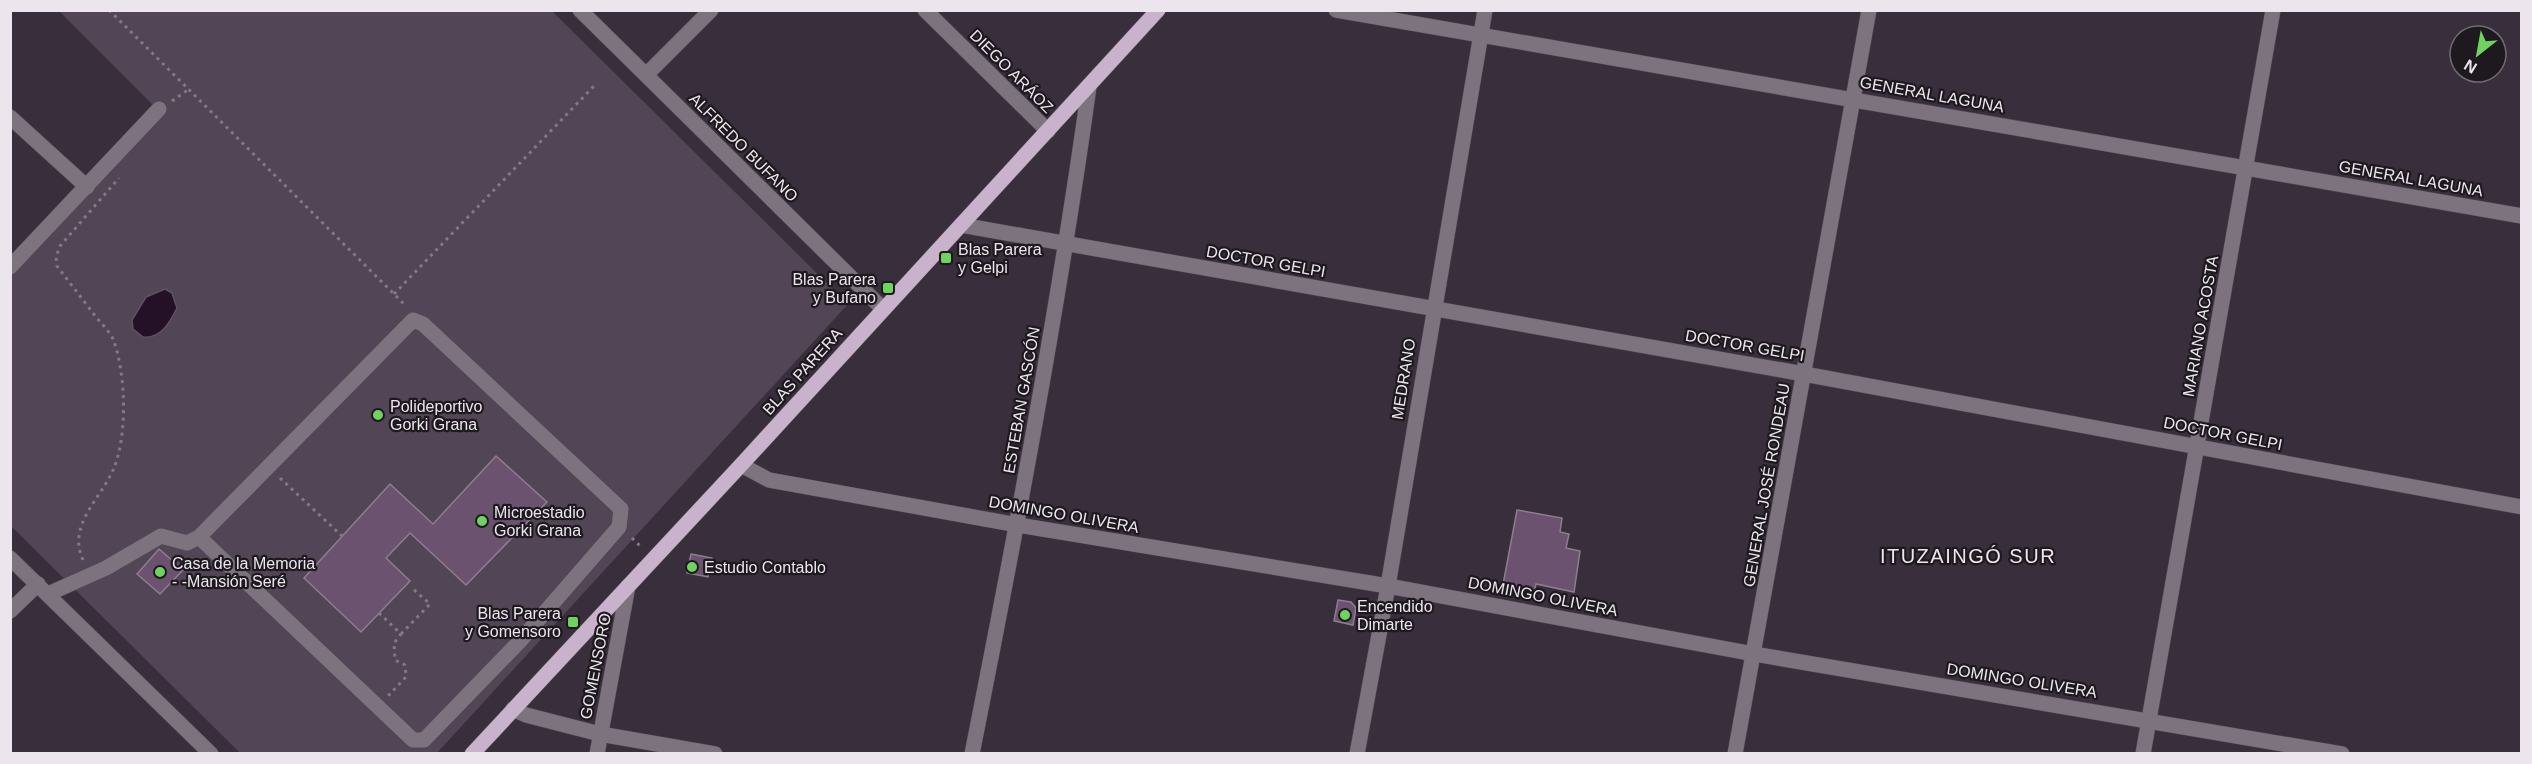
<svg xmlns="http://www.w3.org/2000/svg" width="2532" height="764" viewBox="0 0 2532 764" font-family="Helvetica,sans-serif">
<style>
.green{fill:#524555}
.water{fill:#241128;stroke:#605163;stroke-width:1.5}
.building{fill:#6b536f;stroke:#8c7e8e;stroke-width:1.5}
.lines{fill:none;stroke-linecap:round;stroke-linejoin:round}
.minor-casing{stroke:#564b58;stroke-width:16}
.major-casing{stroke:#564b58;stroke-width:16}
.path{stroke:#827985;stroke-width:3;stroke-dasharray:3 4.5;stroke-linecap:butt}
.minor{stroke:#7d737f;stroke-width:15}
.major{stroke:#c8b2cc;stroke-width:15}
.poi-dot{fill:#6fd35f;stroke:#1e181f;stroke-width:2}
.labels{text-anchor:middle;stroke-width:4.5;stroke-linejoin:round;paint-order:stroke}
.street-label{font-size:16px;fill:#ece5ee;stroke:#1e181f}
.poi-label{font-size:16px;fill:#ece5ee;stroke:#1e181f;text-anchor:start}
.quarter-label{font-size:20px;letter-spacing:1.5px;fill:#ece5ee;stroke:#1e181f}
</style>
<rect width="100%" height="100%" fill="#392e3c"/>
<path class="green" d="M551,10l297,294 -411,449 -196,1 -230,-228 -1,-257 148,-159 -99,-99z"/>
<path class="water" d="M165,289l7,4 5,15c-7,14 -16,31 -34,29l-10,-8 -1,-9 14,-23z"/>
<g class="building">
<path d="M496,456l51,46 -81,83 -56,-52 -24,25 24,23 -49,51 -57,-54 86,-94 43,40z"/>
<path d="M1517,510l45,8 -2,14 9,2 -3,14 14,3 -6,41 -38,-8 -3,12 -31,-6z"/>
<path d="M159,549l24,21 -23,24 -23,-20z"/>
<path d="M691,554l21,4 -4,19 -21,-4z"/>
<path d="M1338,600l13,2 5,6 -3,17 -19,-4z"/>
</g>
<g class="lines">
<defs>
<g id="minor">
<path d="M580,10l303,299"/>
<path d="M925,10l123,121"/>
<path d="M1336,10l1186,206"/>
<path d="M646,75l65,-65"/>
<path d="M10,117l77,70"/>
<path d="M961,225l843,149 718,133"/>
<path d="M10,267l149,-158"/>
<path d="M741,465l28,15 249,45 370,61 366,68 588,100"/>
<path d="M10,558l201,196"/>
<path d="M48,594l58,-26 55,-32 26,7 12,-6 214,-217 10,4 198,185 -2,18 -99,114 -96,99h-11l-214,-203"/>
<path d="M10,611l28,-27"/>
<path d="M513,709l13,6 74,19 115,20"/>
<path d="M597,754l31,-168"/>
<path d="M972,754c44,-222 86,-443 117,-667"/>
<path d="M1357,754l31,-168 97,-576"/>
<path d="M1735,754l134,-744"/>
<path d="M2143,754l130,-744"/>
</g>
<path id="major" d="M472,754l269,-289 417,-455"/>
</defs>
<use href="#minor" class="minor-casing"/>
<use href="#major" class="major-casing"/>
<g class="path">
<path d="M109,10l296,295"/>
<path d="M172,101l17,-12"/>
<path d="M394,294l200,-208"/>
<path d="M280,478l62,58"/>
<path d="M632,538l10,10"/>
<path d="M83,560c-16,-35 17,-60 30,-90 15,-33 13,-98 0,-131 -4,-8 -11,-15 -17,-22 -13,-17 -26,-34 -39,-51l-1,-9 4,-11 59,-68"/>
<path d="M379,613l22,21 -7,9 1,17 10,5 1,12 -18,19"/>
<path d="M401,634l29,-30 -17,-15"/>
</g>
<use href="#minor" class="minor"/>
<use href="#major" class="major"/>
</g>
<g class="poi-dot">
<rect x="940" y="252" width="12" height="12" rx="3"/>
<rect x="882" y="282" width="12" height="12" rx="3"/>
<circle cx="378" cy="415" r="6"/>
<circle cx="482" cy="521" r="6"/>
<circle cx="692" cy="567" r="6"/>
<circle cx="160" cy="572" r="6"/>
<circle cx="1345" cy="615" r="6"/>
<rect x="567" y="616" width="12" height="12" rx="3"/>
</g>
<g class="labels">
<g class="street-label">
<text transform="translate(1012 71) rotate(45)" y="6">DIEGO ARÁOZ</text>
<text transform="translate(1932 94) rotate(10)" y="6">GENERAL LAGUNA</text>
<text transform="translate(744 147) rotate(45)" y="6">ALFREDO BUFANO</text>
<text transform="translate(2411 178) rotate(10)" y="6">GENERAL LAGUNA</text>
<text transform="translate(1266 261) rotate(10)" y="6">DOCTOR GELPI</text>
<text transform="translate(2200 326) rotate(-80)" y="6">MARIANO ACOSTA</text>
<text transform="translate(1745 345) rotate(10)" y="6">DOCTOR GELPI</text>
<text transform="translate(802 371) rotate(-48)" y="6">BLAS PARERA</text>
<text transform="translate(1403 379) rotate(-81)" y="6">MEDRANO</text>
<text transform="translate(1021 400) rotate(-80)" y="6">ESTEBAN GASCÓN</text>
<text transform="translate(2223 433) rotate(11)" y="6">DOCTOR GELPI</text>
<text transform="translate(1766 485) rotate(-80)" y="6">GENERAL JOSÉ RONDEAU</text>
<text transform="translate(1064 514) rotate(10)" y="6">DOMINGO OLIVERA</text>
<text transform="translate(1543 596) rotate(11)" y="6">DOMINGO OLIVERA</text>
<text transform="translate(595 666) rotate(-79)" y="6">GOMENSORO</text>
<text transform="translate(2022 680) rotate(9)" y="6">DOMINGO OLIVERA</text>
</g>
<g class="poi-label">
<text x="958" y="255">Blas Parera<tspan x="958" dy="18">y Gelpi</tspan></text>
<text x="876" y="285" text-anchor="end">Blas Parera<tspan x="876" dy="18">y Bufano</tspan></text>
<text x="390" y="412">Polideportivo<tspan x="390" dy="18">Gorki Grana</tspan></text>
<text x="494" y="518">Microestadio<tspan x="494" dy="18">Gorki Grana</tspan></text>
<text x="172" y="569">Casa de la Memoria<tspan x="172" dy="18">- -Mansión Seré</tspan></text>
<text x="704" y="573">Estudio Contablo</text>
<text x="1357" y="612">Encendido<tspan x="1357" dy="18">Dimarte</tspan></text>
<text x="561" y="619" text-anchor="end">Blas Parera<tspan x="561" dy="18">y Gomensoro</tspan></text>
</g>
<g class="quarter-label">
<text x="1968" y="563">ITUZAINGÓ SUR</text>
</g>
</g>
<rect width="2532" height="764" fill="none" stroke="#ece5ee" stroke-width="24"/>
<g transform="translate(2478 54) rotate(211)"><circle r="28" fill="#1e181f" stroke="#706a72" stroke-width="1.5"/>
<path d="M0-4.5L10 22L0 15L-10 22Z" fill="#6fd35f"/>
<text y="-9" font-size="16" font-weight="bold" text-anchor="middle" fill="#ece5ee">N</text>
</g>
</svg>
